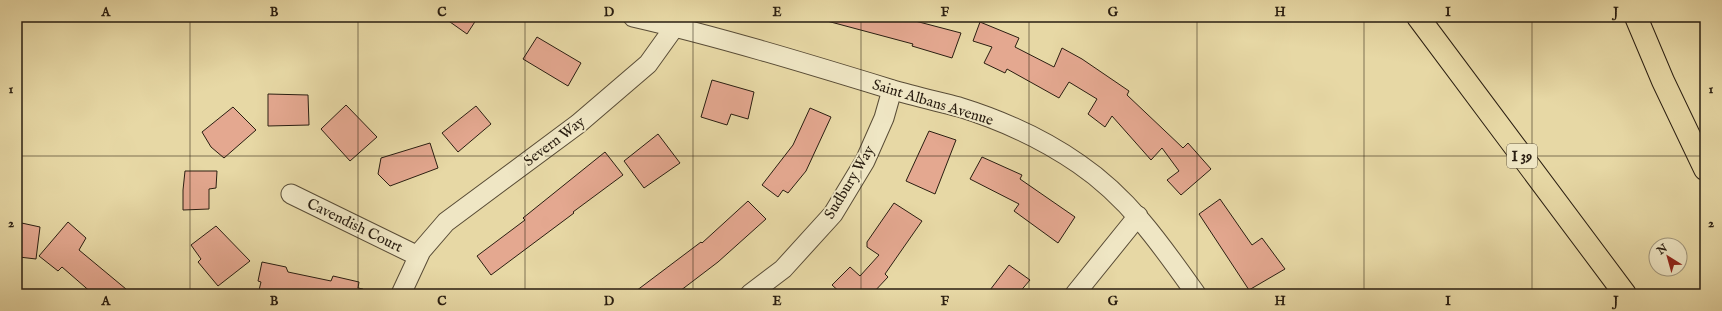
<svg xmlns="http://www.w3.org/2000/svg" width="1722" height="311" viewBox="0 0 1722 311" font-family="'IM FELL English',serif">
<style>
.building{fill:#e4a890;stroke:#2a1e11}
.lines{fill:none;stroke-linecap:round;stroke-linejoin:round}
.minor-casing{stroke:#594c36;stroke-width:21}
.motorway-casing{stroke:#2a1e11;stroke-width:24}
.minor{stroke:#efe6c4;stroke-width:19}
.motorway{stroke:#e7d8a5;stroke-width:22}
.grid{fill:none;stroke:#2a1e11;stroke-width:1;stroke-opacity:0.55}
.labels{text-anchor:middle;stroke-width:4;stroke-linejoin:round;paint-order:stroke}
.shield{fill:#efe6c4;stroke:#655a47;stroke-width:1}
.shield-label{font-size:14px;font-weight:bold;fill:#2a1e11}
.street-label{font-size:15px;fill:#2a1e11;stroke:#efe6c4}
.neatline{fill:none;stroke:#2a1e11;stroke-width:1.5}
.grid-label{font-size:13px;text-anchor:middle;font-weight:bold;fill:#2a1e11}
</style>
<rect width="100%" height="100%" fill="#e7d8a5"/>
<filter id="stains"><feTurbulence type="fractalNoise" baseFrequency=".005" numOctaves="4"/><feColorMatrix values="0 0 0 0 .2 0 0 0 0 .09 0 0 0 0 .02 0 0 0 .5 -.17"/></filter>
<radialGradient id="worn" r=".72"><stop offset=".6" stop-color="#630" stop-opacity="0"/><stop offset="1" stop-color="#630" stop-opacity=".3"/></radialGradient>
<g class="building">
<path d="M443,17h35l-11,17z"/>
<path d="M828,17h72l61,16 -9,25 -40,-12 1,-2 -86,-23z"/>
<path d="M980,22l39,16 -4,9 39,20 8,-19 20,11 47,32 -2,4 56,53 5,-5 23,26 -30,26 -14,-15 12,-9 -17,-23 -11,12 -39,-44 -7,11 -17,-13 9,-15 -28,-17 -10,16 -52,-29 -2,4 -21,-10 8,-16 -19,-6z"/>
<path d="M537,37l44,26 -13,23 -45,-27z"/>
<path d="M712,80l42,12 -6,27 -17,-5 -4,11 -26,-8z"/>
<path d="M268,94l40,1 1,30 -41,1z"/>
<path d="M346,105l31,32 -27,24 -29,-32z"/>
<path d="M476,106l15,18 -33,28 -16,-19z"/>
<path d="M233,107l23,23 -32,28 -13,-11 -9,-15z"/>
<path d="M810,108l21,9 -25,54 -18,22 -5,-3 -5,7 -16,-12 31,-40z"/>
<path d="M929,131l27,9 -21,54 -29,-13z"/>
<path d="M658,134l22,29 -36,25 -20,-27z"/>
<path d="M430,143l8,25 -48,18 -12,-12 3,-16z"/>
<path d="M605,152l18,23 -50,37 1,1 -83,62 -14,-19 48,-36 -2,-2z"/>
<path d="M982,157l40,18 -2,4 55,38 -17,26 -44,-32 5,-7 -49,-25z"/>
<path d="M185,171h32l-1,17 -7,1v20l-26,1v-20z"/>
<path d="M1220,199l32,46 10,-7 23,31 -36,21 -50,-76z"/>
<path d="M748,201l18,18 -48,43 -42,32h-44l69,-52 1,1z"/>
<path d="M894,203l28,18 -37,53 3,3 -16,17h-30l-10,-9 18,-18 10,9 19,-21 -12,-8v-5z"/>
<path d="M17,222l23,5 -4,32 -17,-2v-4h-2z"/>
<path d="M68,222l18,16 -7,12 53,44h-39l-31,-27 -4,4 -19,-15z"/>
<path d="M216,226l34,35 -32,25 -20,-24 3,-3 -10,-14z"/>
<path d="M262,262l24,5 2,5 43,9 2,-5 26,6 -1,6 5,1 -1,5h-104l3,-12 -3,-1z"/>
<path d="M1009,265l21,15 -12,14h-31z"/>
</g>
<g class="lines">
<defs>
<g id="minor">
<path d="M633,17c87,20 172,46 257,72 23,7 46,12 69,18 42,13 84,32 120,57 50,34 83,82 117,130"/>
<path d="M291,194l127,62"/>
<path d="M401,294l20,-43 25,-29 132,-98 70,-60 33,-46"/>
<path d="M750,294l33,-25 50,-55 32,-53 19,-43 8,-28"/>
<path d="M1075,294l63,-78"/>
</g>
<g id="motorway">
<path d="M1418,17l207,277"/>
<path d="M1636,17l27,64 42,88"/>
</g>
</defs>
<use href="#minor" class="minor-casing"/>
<use href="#motorway" class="motorway-casing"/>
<use href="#minor" class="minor"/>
<use href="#motorway" class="motorway"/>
</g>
<path class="grid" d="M190,17v277M358,17v277M525,17v277M693,17v277M861,17v277M1029,17v277M1197,17v277M1364,17v277M1532,17v277M17,156h1688"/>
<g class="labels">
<rect class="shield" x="1507" y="144" width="30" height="24" rx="3"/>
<g class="shield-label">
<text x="1522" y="161">I 39</text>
</g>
<g class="street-label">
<text transform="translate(933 102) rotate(17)" y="5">Saint Albans Avenue</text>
<text transform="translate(554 141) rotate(-37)" y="5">Severn Way</text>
<text transform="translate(849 182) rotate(-59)" y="5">Sudbury Way</text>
<text transform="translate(355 225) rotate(26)" y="5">Cavendish Court</text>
</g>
</g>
<rect width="1722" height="311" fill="none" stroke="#e7d8a5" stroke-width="44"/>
<g transform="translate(1668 257) rotate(323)"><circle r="19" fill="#efe6c4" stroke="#a0967c"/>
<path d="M0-3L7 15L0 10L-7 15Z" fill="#8f2418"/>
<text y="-6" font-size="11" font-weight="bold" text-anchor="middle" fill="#2a1e11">N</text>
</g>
<rect x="22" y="22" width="1678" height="267" class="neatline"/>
<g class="grid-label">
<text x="106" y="16">A</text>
<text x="274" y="16">B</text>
<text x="442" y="16">C</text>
<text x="609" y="16">D</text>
<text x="777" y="16">E</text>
<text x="945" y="16">F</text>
<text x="1113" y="16">G</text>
<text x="1280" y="16">H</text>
<text x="1448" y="16">I</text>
<text x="1616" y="16">J</text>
<text x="11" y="93">1</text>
<text x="1711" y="93">1</text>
<text x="11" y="227">2</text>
<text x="1711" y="227">2</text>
<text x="106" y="305">A</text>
<text x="274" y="305">B</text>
<text x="442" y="305">C</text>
<text x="609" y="305">D</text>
<text x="777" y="305">E</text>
<text x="945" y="305">F</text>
<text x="1113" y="305">G</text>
<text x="1280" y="305">H</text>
<text x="1448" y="305">I</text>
<text x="1616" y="305">J</text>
</g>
<rect width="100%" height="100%" filter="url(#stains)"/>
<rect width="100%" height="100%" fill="url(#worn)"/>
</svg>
